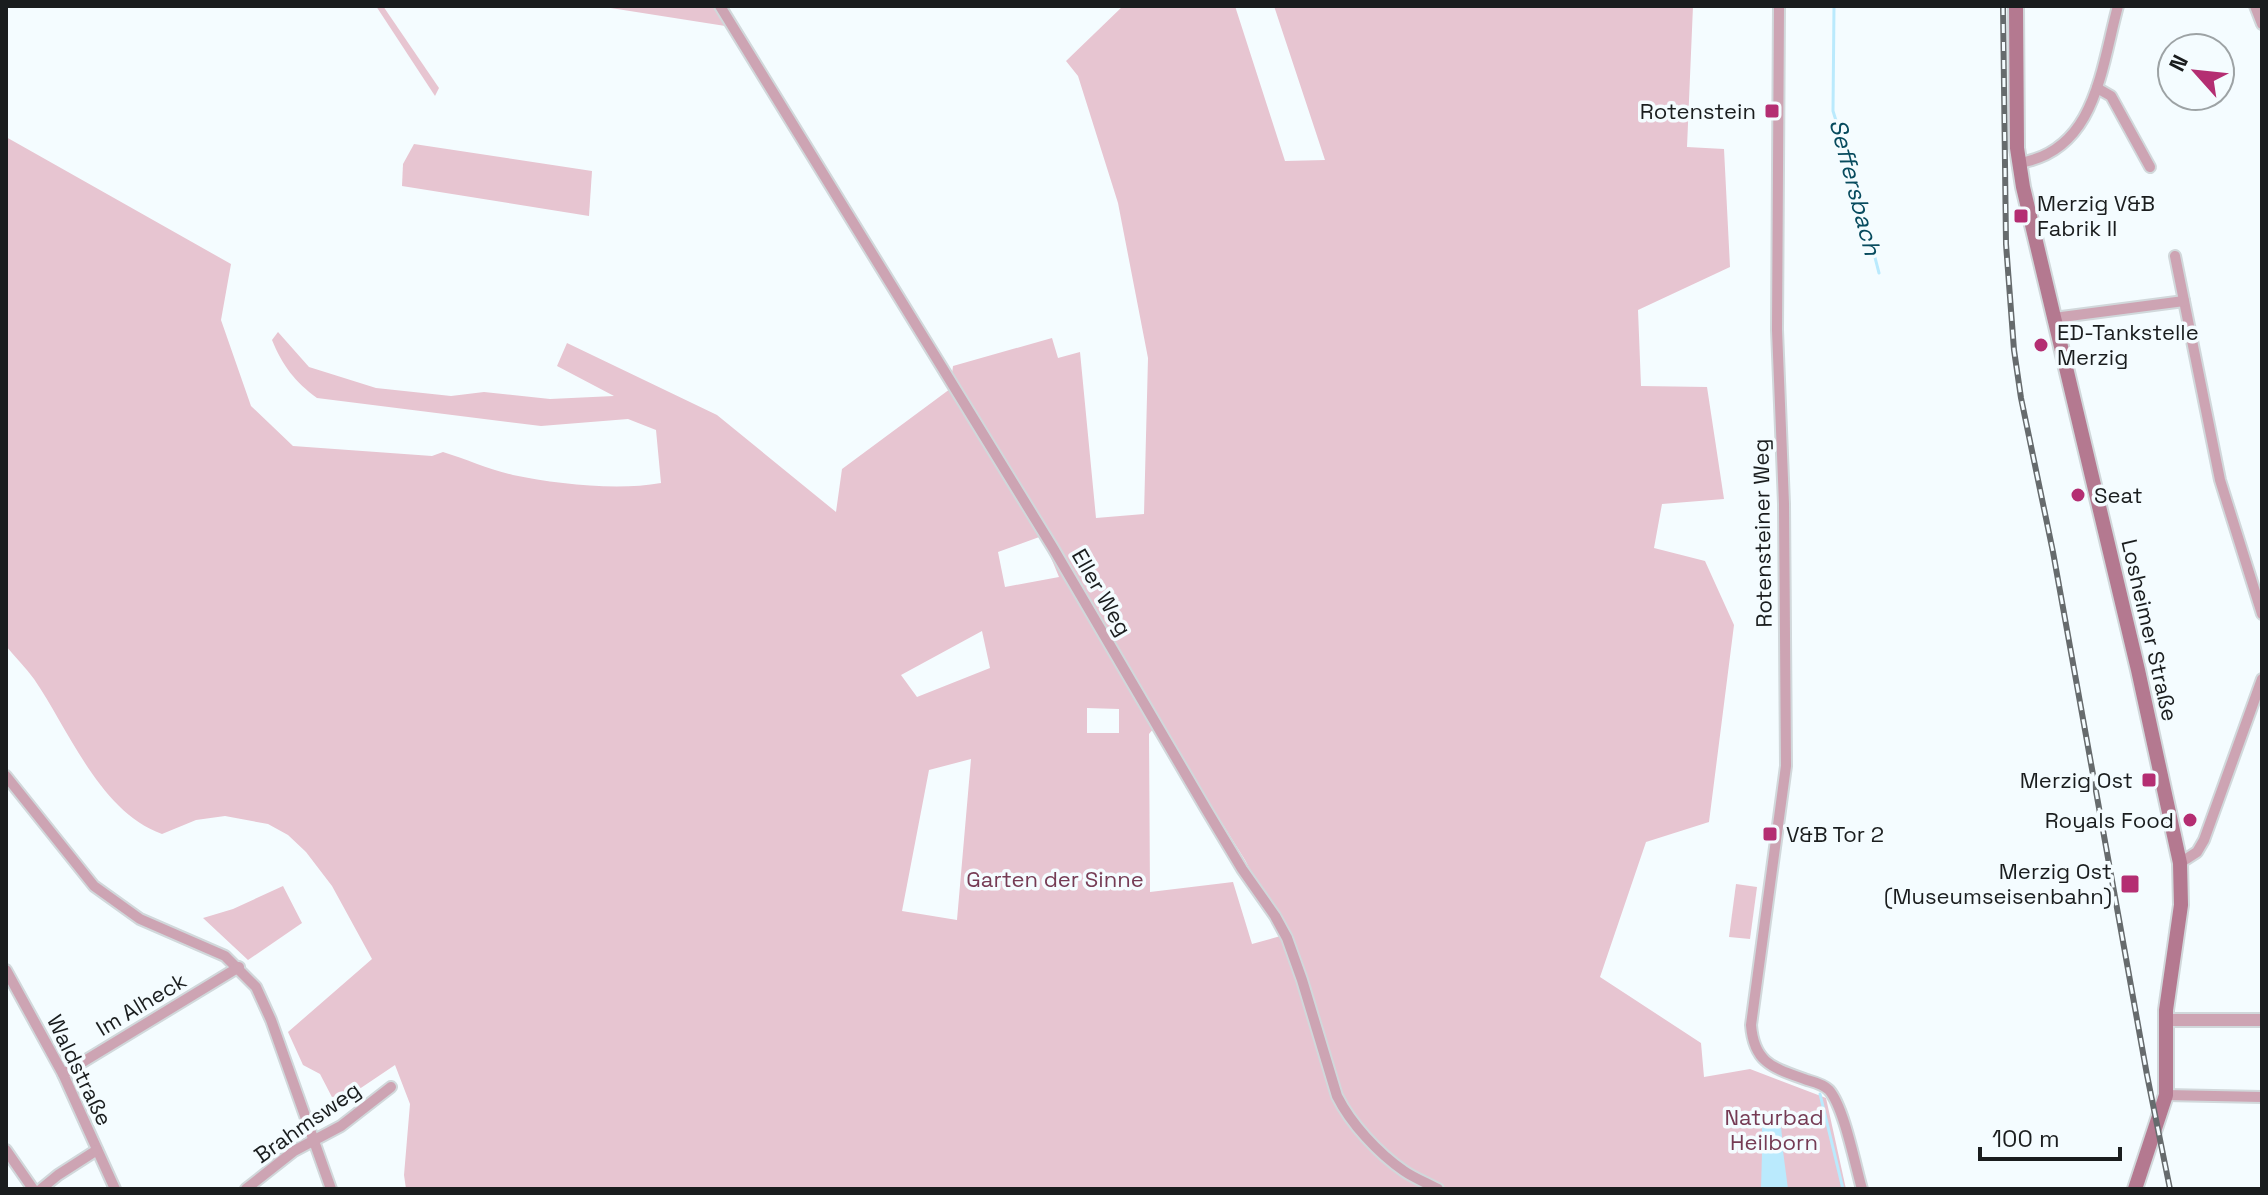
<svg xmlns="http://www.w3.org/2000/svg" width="2268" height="1195" viewBox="0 0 2268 1195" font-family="'Space Grotesk',sans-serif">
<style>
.green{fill:#e7c5d1;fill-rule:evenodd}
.water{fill:#baeafd}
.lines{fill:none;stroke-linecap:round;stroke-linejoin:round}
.stream{stroke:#baeafd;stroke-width:3}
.minor-casing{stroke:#d1d8db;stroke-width:14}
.tertiary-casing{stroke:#d1d8db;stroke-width:16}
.secondary-casing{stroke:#d1d8db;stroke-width:18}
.minor{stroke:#cda4b3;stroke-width:10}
.tertiary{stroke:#cda4b3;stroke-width:12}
.secondary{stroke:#b47990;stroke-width:14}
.rail-casing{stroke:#666b6d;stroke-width:6}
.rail{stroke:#f4fcff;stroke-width:3;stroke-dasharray:9;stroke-linecap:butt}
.poi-dot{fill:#b42e72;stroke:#f4fcff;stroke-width:3}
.labels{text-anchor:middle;stroke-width:7;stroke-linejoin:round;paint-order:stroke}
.poi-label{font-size:22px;fill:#1a1d1e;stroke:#f4fcff;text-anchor:end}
.street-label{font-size:22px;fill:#1a1d1e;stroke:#f4fcff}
.park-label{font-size:22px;fill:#753b54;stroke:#f4fcff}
.water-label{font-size:24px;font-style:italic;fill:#074b5e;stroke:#f4fcff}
</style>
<rect width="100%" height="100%" fill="#f4fcff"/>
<g class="green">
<path d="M376,6h7l56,82 -4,8z"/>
<path d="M598,6h125l15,22z"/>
<path d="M1123,6h112l50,155 40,-1 -51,-154h419l-6,141 37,2 6,118 -92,43 3,76 66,1 17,112 -62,5 -8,44 51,13 29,64 -25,197 -63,20 -46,135 101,66 3,34 46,-8 76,29 20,91h-1440l-2,-14 6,-71 -15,-39 -52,35 -9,1 -14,-27 -17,-9 -15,-33 84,-73 -40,-73 -26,-34 -18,-17 -20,-11 -43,-8 -29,4 -34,14c-62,-22 -93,-104 -128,-155 -8,-11 -19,-22 -28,-33v-509l225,127 -10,56 30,86 42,40 139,10 11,-4c23,7 47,18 70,23 44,9 104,16 148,8l-5,-53 -28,-11 -87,7 -224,-28c-22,-16 -35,-33 -45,-58l6,-8 31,35 67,21 75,8 33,-4 66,7 64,-3 -57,-30 10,-23 150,72 119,97 6,-43 108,-80 3,-23 99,-28 6,20 22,-6 16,166 48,-4 4,-156 -30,-155 -40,-127 -12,-15zM1042,536l17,41 -54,10 -7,-35zM982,631l8,37 -73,29 -16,-22zM1087,708l32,1v24h-32zM1159,722l86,138 39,75 -32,9 -19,-62 -83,10 -1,-158zM971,759l-14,161 -55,-9 27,-141z"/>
<path d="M414,144l178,27 -3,45 -187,-30 1,-22z"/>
<path d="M1736,884l21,3 -7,52 -21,-2z"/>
<path d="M283,886l19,37 -54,37 -45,-42 30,-9z"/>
</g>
<g class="water">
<path d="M1762,1116l18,1 3,29 -21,1z"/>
<path d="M1783,1151l5,38h-27l1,-37z"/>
</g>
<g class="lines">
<g class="stream">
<path d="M1834,6l-1,105 24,77 22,85"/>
<path d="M1820,1094l23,95"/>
</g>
<defs>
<g id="minor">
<path d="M720,6l333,542 153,261 36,60 33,47 12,22 15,42 35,116c14,28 41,57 67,75 10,7 23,12 34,18"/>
<path d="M1779,6l-2,324 7,174 2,262 -35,259c3,39 23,43 56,55 7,2 16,4 22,10 15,17 26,75 33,99"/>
<path d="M2255,6l7,18"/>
<path d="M2097,88l14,8 39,71"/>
<path d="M2019,163c77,-12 82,-95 99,-157"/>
<path d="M2175,256l45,224 42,134"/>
<path d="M2054,318l130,-17"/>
<path d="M6,776l88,110 46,33 85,37 31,31 15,33 60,169"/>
<path d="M2180,863l17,-11 7,-12 58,-161"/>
<path d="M6,970l57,104 52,115"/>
<path d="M63,1074l176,-107"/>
<path d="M2166,1095l96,2"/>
<path d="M6,1150l27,39"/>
<path d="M41,1189l17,-14 39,-25"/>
<path d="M246,1189l48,-38 47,-25 50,-39"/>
</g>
<path id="tertiary" d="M2166,1020h96"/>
<path id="secondary" d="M2016,6l1,142 6,39 115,483 42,193 1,42 -15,105v85l-31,94"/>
</defs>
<use href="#minor" class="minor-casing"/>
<use href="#tertiary" class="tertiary-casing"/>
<use href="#secondary" class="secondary-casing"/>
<use href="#minor" class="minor"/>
<use href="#tertiary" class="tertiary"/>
<use href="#secondary" class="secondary"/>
<defs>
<path id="rail" d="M2003,6l3,238 8,106 7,48 32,154 94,523 23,114"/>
</defs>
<use href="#rail" class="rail-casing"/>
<use href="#rail" class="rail"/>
</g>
<g class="poi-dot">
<rect x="1764" y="103" width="16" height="16" rx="4"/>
<rect x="2013" y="208" width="16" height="16" rx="4"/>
<circle cx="2041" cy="345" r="8"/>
<circle cx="2078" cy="495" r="8"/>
<rect x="2141" y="772" width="16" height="16" rx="4"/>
<circle cx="2190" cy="820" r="8"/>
<rect x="1762" y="826" width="16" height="16" rx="4"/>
<rect x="2120" y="874" width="20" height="20" rx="4"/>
</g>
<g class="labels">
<g class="poi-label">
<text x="1756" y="119">Rotenstein</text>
<text x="2037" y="211" text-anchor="start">Merzig V&amp;B<tspan x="2037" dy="25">Fabrik II</tspan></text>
<text x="2057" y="340" text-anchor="start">ED-Tankstelle<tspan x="2057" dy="25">Merzig</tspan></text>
<text x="2094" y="503" text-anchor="start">Seat</text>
<text x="2133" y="788">Merzig Ost</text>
<text x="2174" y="828">Royals Food</text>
<text x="1786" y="842" text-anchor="start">V&amp;B Tor 2</text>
<text x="2112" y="879">Merzig Ost<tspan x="2112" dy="25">(Museumseisenbahn)</tspan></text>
</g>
<g class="street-label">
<text transform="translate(1762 533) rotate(-91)" y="8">Rotensteiner Weg</text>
<text transform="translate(1102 592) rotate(60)" y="8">Eller Weg</text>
<text transform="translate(2150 630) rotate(77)" y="8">Losheimer Straße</text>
<text transform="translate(141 1004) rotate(-31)" y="8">Im Alheck</text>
<text transform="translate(80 1070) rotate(64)" y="8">Waldstraße</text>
<text transform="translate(307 1122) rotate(-35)" y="8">Brahmsweg</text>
</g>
<g class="park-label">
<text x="1055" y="887">Garten der Sinne</text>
<text x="1774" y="1125">Naturbad<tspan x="1774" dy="25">Heilborn</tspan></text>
</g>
<g class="water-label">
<text transform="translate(1855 187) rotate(75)" y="8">Seffersbach</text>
</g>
</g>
<rect width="2268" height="1195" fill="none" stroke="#1a1d1e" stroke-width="16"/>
<g transform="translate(2196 72) rotate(297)"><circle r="38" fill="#f4fcff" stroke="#9da3a5" stroke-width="2"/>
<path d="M0-6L14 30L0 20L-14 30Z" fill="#b42e72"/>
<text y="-12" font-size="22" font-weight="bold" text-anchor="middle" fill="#1a1d1e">N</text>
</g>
<path d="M1980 1147v12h140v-12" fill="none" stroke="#1a1d1e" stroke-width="4"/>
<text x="1992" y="1147" font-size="24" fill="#1a1d1e" stroke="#f4fcff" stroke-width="6" paint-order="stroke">100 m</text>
</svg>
